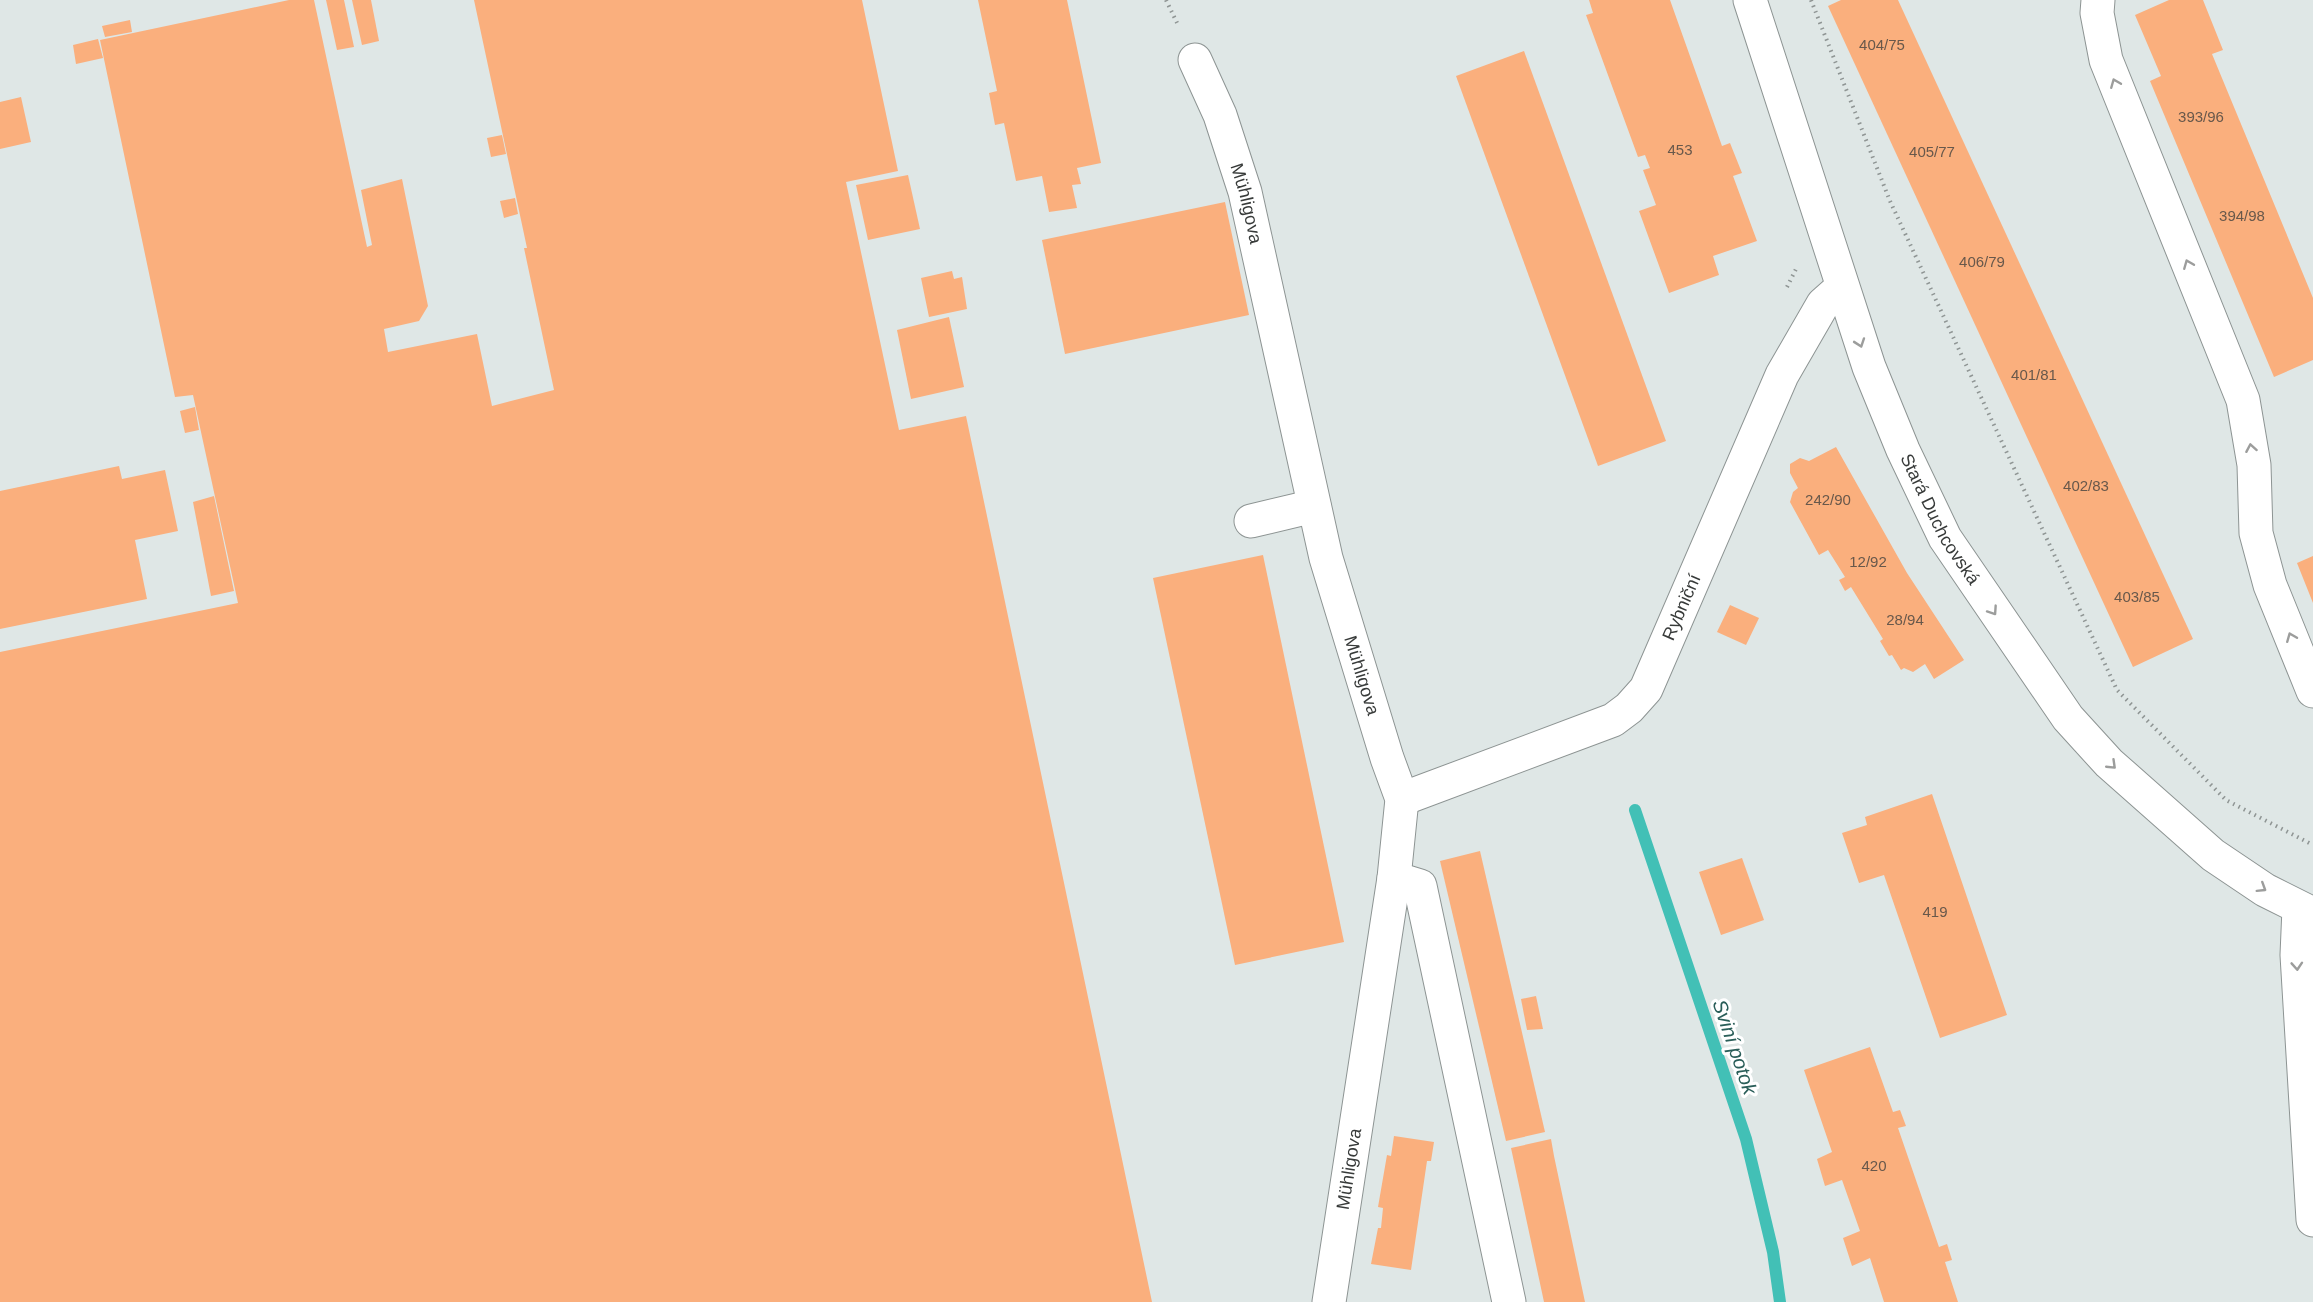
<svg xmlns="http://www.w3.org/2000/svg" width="2313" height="1302" viewBox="0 0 2313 1302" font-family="Helvetica,sans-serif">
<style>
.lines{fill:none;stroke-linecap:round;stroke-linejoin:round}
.stream{stroke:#42c0b6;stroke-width:12}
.building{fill:#faaf7d}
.minor-casing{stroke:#8d9493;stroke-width:35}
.path{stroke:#8f9594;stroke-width:4;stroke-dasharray:1.5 4.5;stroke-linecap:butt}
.minor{stroke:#fff;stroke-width:33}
.oneway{stroke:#9c9d9c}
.labels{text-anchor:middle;stroke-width:6;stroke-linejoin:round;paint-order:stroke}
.number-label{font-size:15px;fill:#68584b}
.street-label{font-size:18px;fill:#383b3a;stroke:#fff}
.water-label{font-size:20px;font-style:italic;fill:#2a5e59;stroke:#fff}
</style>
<rect width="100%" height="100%" fill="#dfe7e6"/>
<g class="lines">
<path class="stream" d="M1635,810l111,329 27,113 7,50"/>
</g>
<g class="building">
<path d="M289,0h25l53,247 5,-2 -11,-55 41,-11 26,127 -9,15 -35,8 4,23 89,-18 15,72 62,-16 -30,-142h3l-53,-248h388l36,171 -52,11 53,248 67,-14 186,886h-1152v-650l238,-49 -45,-208 -18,2 -75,-357z"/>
<path d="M326,0h18l10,47 -17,3z"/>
<path d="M352,0h19l8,41 -17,4z"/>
<path d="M978,0h89l34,163 -24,5 4,16 -9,1 5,23 -28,4 -7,-36 -26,5 -12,-58 -9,2 -6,-32 8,-2z"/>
<path d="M1589,0h81l52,146 8,-3 12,30 -9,3 24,65 -44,15 6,19 -50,18 -30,-82 17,-6 -13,-35 7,-2 -5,-13 -7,2 -52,-142 7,-2z"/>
<path d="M1841,0h57l295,639 -60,28 -305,-661z"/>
<path d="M2169,0h34l20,50 -11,4 101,244v62l-39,17 -124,-296 11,-5 -26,-61z"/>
<path d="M130,20l2,12 -27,5 -3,-11z"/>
<path d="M98,39l5,19 -27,6 -3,-19z"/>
<path d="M1524,51l142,390 -68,25 -142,-390z"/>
<path d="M21,97l10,45 -31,7v-47z"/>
<path d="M502,135l4,19 -15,3 -4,-19z"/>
<path d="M908,175l12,54 -52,11 -12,-55z"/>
<path d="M515,198l3,16 -14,4 -4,-17z"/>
<path d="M1225,202l24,113 -184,39 -23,-114z"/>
<path d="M952,271l2,8 8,-2 5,32 -38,8 -8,-39z"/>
<path d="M949,317l15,70 -53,12 -14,-69z"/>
<path d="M195,407l4,23 -14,3 -5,-22z"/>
<path d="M1836,447l71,126 57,87 -30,19 -9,-15 -12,8 -9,-4 -3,2 -9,-15 -3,1 -9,-15 3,-2 -32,-52 -6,4 -6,-11 6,-3 -17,-27 -9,5 -29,-53 3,-10 5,-4 -8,-15v-9l10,-6 9,3z"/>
<path d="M119,466l3,13 43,-9 13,61 -43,9 12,59 -147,30v-138z"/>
<path d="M214,496l20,95 -23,5 -18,-94z"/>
<path d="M1263,555l81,387 -109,23 -82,-387z"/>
<path d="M2313,556v47l-16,-40z"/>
<path d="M1730,605l29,13 -13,27 -29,-13z"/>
<path d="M1932,794l75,221 -67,23 -56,-163 -25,8 -17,-50 25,-8 -2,-8z"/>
<path d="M1480,851l65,281 -39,9 -66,-280z"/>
<path d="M1742,858l22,62 -43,15 -22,-63z"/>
<path d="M1536,996l7,33 -16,1 -6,-31z"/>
<path d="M1870,1047l23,65 7,-2 6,16 -8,2 41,119 8,-3 5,16 -7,2 13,40h-74l-14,-44 -18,8 -9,-28 17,-7 -18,-51 -17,6 -8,-27 15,-7 -28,-82z"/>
<path d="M1394,1136l40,6 -3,19h-4l-16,109 -40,-6 7,-36h3l2,-20 -5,-1 9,-52 4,1z"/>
<path d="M1551,1139l3,17 31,146h-41l-33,-154z"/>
</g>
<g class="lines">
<defs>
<g id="minor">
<path id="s1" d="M1750,0l119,367 34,83 42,88 123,180 41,45 104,92 52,35 48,24"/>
<path d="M2098,0l-1,13 9,47 137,340 11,65 2,68 14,52 43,106"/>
<path id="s2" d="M1195,60l25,55 25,77 81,366 61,200 15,41 -8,79 -65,424"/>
<path d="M1251,521l63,-15"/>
<path id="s3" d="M1402,799l211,-79 16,-12 17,-19 136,-314 41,-71 18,-16"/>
<path d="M1394,878l26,8 89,416"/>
<path d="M2299,908l-2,47 16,265"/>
</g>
</defs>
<use href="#minor" class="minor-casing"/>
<g class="path">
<path d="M1166,0l13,27"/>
<path d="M1811,0l79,201 227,489 109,110 87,45"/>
<path d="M1787,287l10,-20"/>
</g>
<use href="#minor" class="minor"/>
</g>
<defs><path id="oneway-chevron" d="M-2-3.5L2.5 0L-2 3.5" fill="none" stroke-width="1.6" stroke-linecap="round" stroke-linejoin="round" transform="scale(1.5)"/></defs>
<g class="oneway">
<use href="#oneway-chevron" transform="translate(2115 83) rotate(-112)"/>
<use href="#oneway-chevron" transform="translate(2188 264) rotate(-112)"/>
<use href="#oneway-chevron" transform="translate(1860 343) rotate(71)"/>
<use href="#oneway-chevron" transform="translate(2251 448) rotate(-100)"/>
<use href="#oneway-chevron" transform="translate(1993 611) rotate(56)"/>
<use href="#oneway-chevron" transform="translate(2291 637) rotate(-112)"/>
<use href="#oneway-chevron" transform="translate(2112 765) rotate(44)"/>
<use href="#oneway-chevron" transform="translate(2262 888) rotate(32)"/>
<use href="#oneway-chevron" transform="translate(2297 966) rotate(86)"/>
</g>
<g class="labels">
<g class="number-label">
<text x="1882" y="50">404/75</text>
<text x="2201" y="122">393/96</text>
<text x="1680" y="155">453</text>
<text x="1932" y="157">405/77</text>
<text x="2242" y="221">394/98</text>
<text x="1982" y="267">406/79</text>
<text x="2034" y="380">401/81</text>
<text x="2086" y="491">402/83</text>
<text x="1828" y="505">242/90</text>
<text x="1868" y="567">12/92</text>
<text x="2137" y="602">403/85</text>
<text x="1905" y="625">28/94</text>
<text x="1935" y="917">419</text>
<text x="1874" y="1171">420</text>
</g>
<g class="street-label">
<text dy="6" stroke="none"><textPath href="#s2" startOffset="153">Mühligova</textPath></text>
<text dy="6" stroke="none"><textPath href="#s1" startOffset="554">Stará Duchcovská</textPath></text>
<text dy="6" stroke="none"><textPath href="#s3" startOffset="360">Rybniční</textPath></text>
<text dy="6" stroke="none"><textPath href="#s2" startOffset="639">Mühligova</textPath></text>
<text transform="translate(1349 1169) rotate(-81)" y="6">Mühligova</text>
</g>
<g class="water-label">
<text transform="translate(1735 1047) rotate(71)" y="7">Sviní potok</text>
</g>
</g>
</svg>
